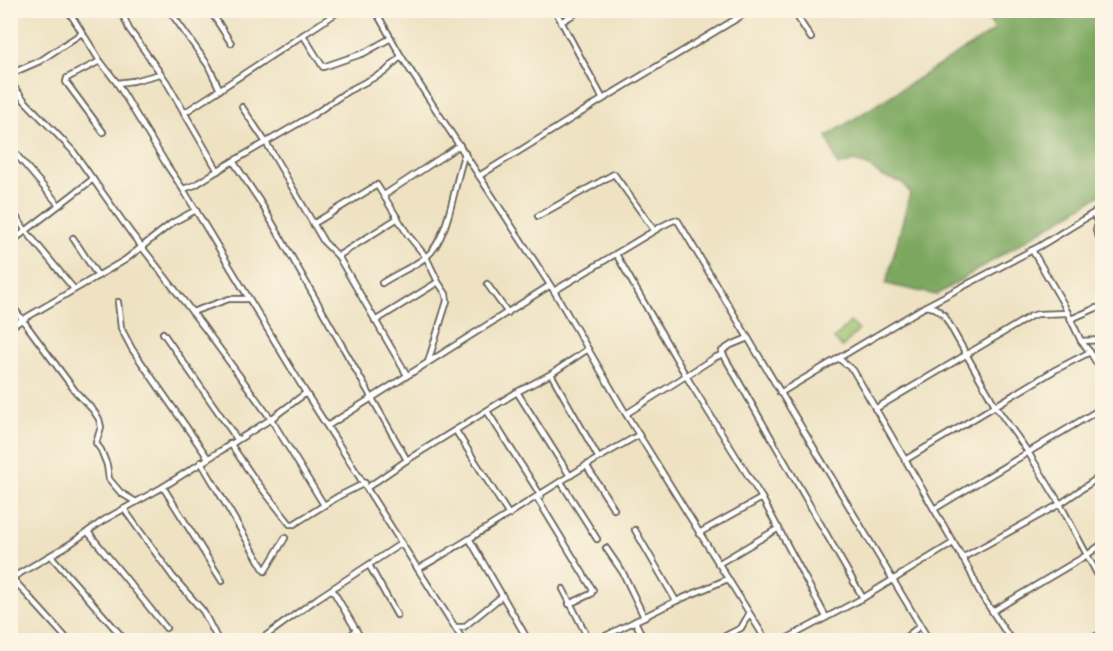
<svg xmlns="http://www.w3.org/2000/svg" width="1113" height="651" viewBox="0 0 1113 651" font-family="'Old Standard TT',serif">
<style>
.green{fill:#9bc16b;stroke:#5c6e44;stroke-width:1.5}
.forest{fill:#7ca75f;stroke:#4c623e;stroke-width:1.5}
.lines{fill:none;stroke-linecap:round;stroke-linejoin:round}
.minor-casing{stroke:#666156;stroke-width:8}
.minor{stroke:#fff;stroke-width:4.5}
</style>
<rect width="100%" height="100%" fill="#fcf5e5"/>
<filter id="ink" filterUnits="userSpaceOnUse"><feTurbulence type="fractalNoise" baseFrequency=".0167" numOctaves="2"/><feDisplacementMap in="SourceGraphic" scale="12" xChannelSelector="R" yChannelSelector="G"/><feConvolveMatrix kernelMatrix="1 2 1 2 8 2 1 2 1" color-interpolation-filters="sRGB"/></filter>
<filter id="wash" filterUnits="userSpaceOnUse"><feTurbulence type="fractalNoise" baseFrequency=".008" numOctaves="4" result="noise"/><feDisplacementMap in="SourceGraphic" scale="24" xChannelSelector="R" yChannelSelector="G"/><feGaussianBlur stdDeviation="1.35" result="paint"/><feColorMatrix in="noise" values="0 0 0 0 0 0 0 0 0 0 0 0 0 0 0 0 0 1.4 0 .05"/><feComposite in="paint" operator="in"/></filter>
<g filter="url(#wash)">
<rect width="100%" height="100%" fill="#eee2c2"/>
<path class="green" d="M850,322l9,8 -17,17 -8,-8z"/>
<path class="forest" d="M984,11h111l7,12v171l-166,101 -50,-11 24,-91 -7,-10 -22,-7 -11,-9 -16,-6 -16,5 -11,-30 168,-106z"/>
</g>
<g filter="url(#ink)">
<g class="lines">
<defs>
<g id="minor">
<path d="M68,10l32,51 17,22 51,84 15,22 123,204 157,247"/>
<path d="M121,10l8,19 37,52 52,90"/>
<path d="M169,10l39,55 12,25"/>
<path d="M210,10l21,33"/>
<path d="M375,10l26,46 153,235 72,123 140,226"/>
<path d="M555,10l48,89"/>
<path d="M793,10l18,28"/>
<path d="M1099,10l3,6"/>
<path d="M214,16l9,-6"/>
<path d="M561,22l20,-12"/>
<path d="M303,35l20,32 41,-14 27,-15"/>
<path d="M100,61l-33,17 -1,4 37,50"/>
<path d="M10,74l30,-13 42,-28"/>
<path d="M10,82l15,19 48,50 58,82 72,93 68,93 53,86"/>
<path d="M117,83l16,-2 27,-7"/>
<path d="M242,107l25,37 57,98 14,14 60,-38"/>
<path d="M184,113l157,-103"/>
<path d="M10,147l49,58"/>
<path d="M233,161l28,42 146,257"/>
<path d="M479,176l124,-77 148,-89"/>
<path d="M183,189l12,-4 30,-19 88,-51 35,-24 37,-19 16,-16"/>
<path d="M384,195l76,-50"/>
<path d="M10,208l16,23 48,58"/>
<path d="M1093,214l5,9 -2,8 6,12"/>
<path d="M538,216l76,-42 40,56"/>
<path d="M313,224l64,-39 31,50 18,22 12,25 -63,39"/>
<path d="M73,238l25,38"/>
<path d="M10,243l83,-64"/>
<path d="M1032,250l31,53 18,38 9,11 12,20"/>
<path d="M616,254l70,122 76,122 64,119"/>
<path d="M338,256l69,119"/>
<path d="M382,283c14,-9 31,-16 44,-26 24,-19 28,-75 39,-104"/>
<path d="M487,284l21,29"/>
<path d="M554,291l108,-65 12,-6 4,1 251,419"/>
<path d="M118,302l3,26 11,21 76,109"/>
<path d="M10,303l66,89 17,18 6,9 2,8 -5,16 5,7 6,15 2,14 12,14 15,9"/>
<path d="M926,306l9,2 9,7 52,92 32,45 32,52 42,79"/>
<path d="M192,312l37,-13h20"/>
<path d="M1071,319l25,-11 6,1"/>
<path d="M10,327l115,-67 47,-37 24,-13"/>
<path d="M163,333l74,106"/>
<path d="M1081,341l21,-1"/>
<path d="M723,354l140,244"/>
<path d="M838,358l15,12 117,201 10,22 31,47"/>
<path d="M428,362l19,-61 -1,-7 -8,-12"/>
<path d="M551,374l47,83"/>
<path d="M517,392l53,84"/>
<path d="M780,393l146,-87 114,-60 62,-38"/>
<path d="M875,409l156,-93 7,-2 30,-1"/>
<path d="M487,411l54,85"/>
<path d="M626,414l88,-56 9,-4 -1,-3 9,-6 17,-7"/>
<path d="M329,425l220,-139"/>
<path d="M456,431l53,84"/>
<path d="M230,443l23,34 37,47h4l45,-28 26,-13"/>
<path d="M905,460l150,-90 35,-18"/>
<path d="M201,462l64,109 20,-33"/>
<path d="M586,465l28,44"/>
<path d="M561,482l36,57"/>
<path d="M163,487l59,94"/>
<path d="M368,487l39,-27 110,-68 34,-18 37,-25"/>
<path d="M537,498l56,92 -2,4 -22,10"/>
<path d="M124,509l49,68 30,34 15,29"/>
<path d="M934,509l168,-101"/>
<path d="M635,530l41,71"/>
<path d="M88,532l78,96"/>
<path d="M699,533l63,-35"/>
<path d="M470,540l58,100"/>
<path d="M606,548l17,25 21,44"/>
<path d="M51,556l74,84"/>
<path d="M962,558l98,-54 42,-29"/>
<path d="M718,564l61,-36"/>
<path d="M369,565l28,50"/>
<path d="M418,569c76,-42 145,-93 221,-134"/>
<path d="M12,578l56,62"/>
<path d="M10,579l60,-35 34,-24 59,-33 108,-68 35,-26"/>
<path d="M332,589l30,51"/>
<path d="M563,589l26,51"/>
<path d="M993,611l94,-56 15,-11"/>
<path d="M635,621l9,19"/>
<path d="M455,627h9l37,-30"/>
<path d="M260,640l58,-42 84,-55"/>
<path d="M346,640l10,-10"/>
<path d="M597,640l79,-39 52,-22"/>
<path d="M717,640l24,-12 8,-14"/>
<path d="M784,640l79,-42 90,-55"/>
<path d="M905,640l1,-3 14,-11"/>
<path d="M1088,640l14,-7"/>
</g>
</defs>
<use href="#minor" class="minor-casing"/>
<use href="#minor" class="minor"/>
</g>
</g>
<rect width="1113" height="651" fill="none" stroke="#fcf5e5" stroke-width="36"/>
</svg>
